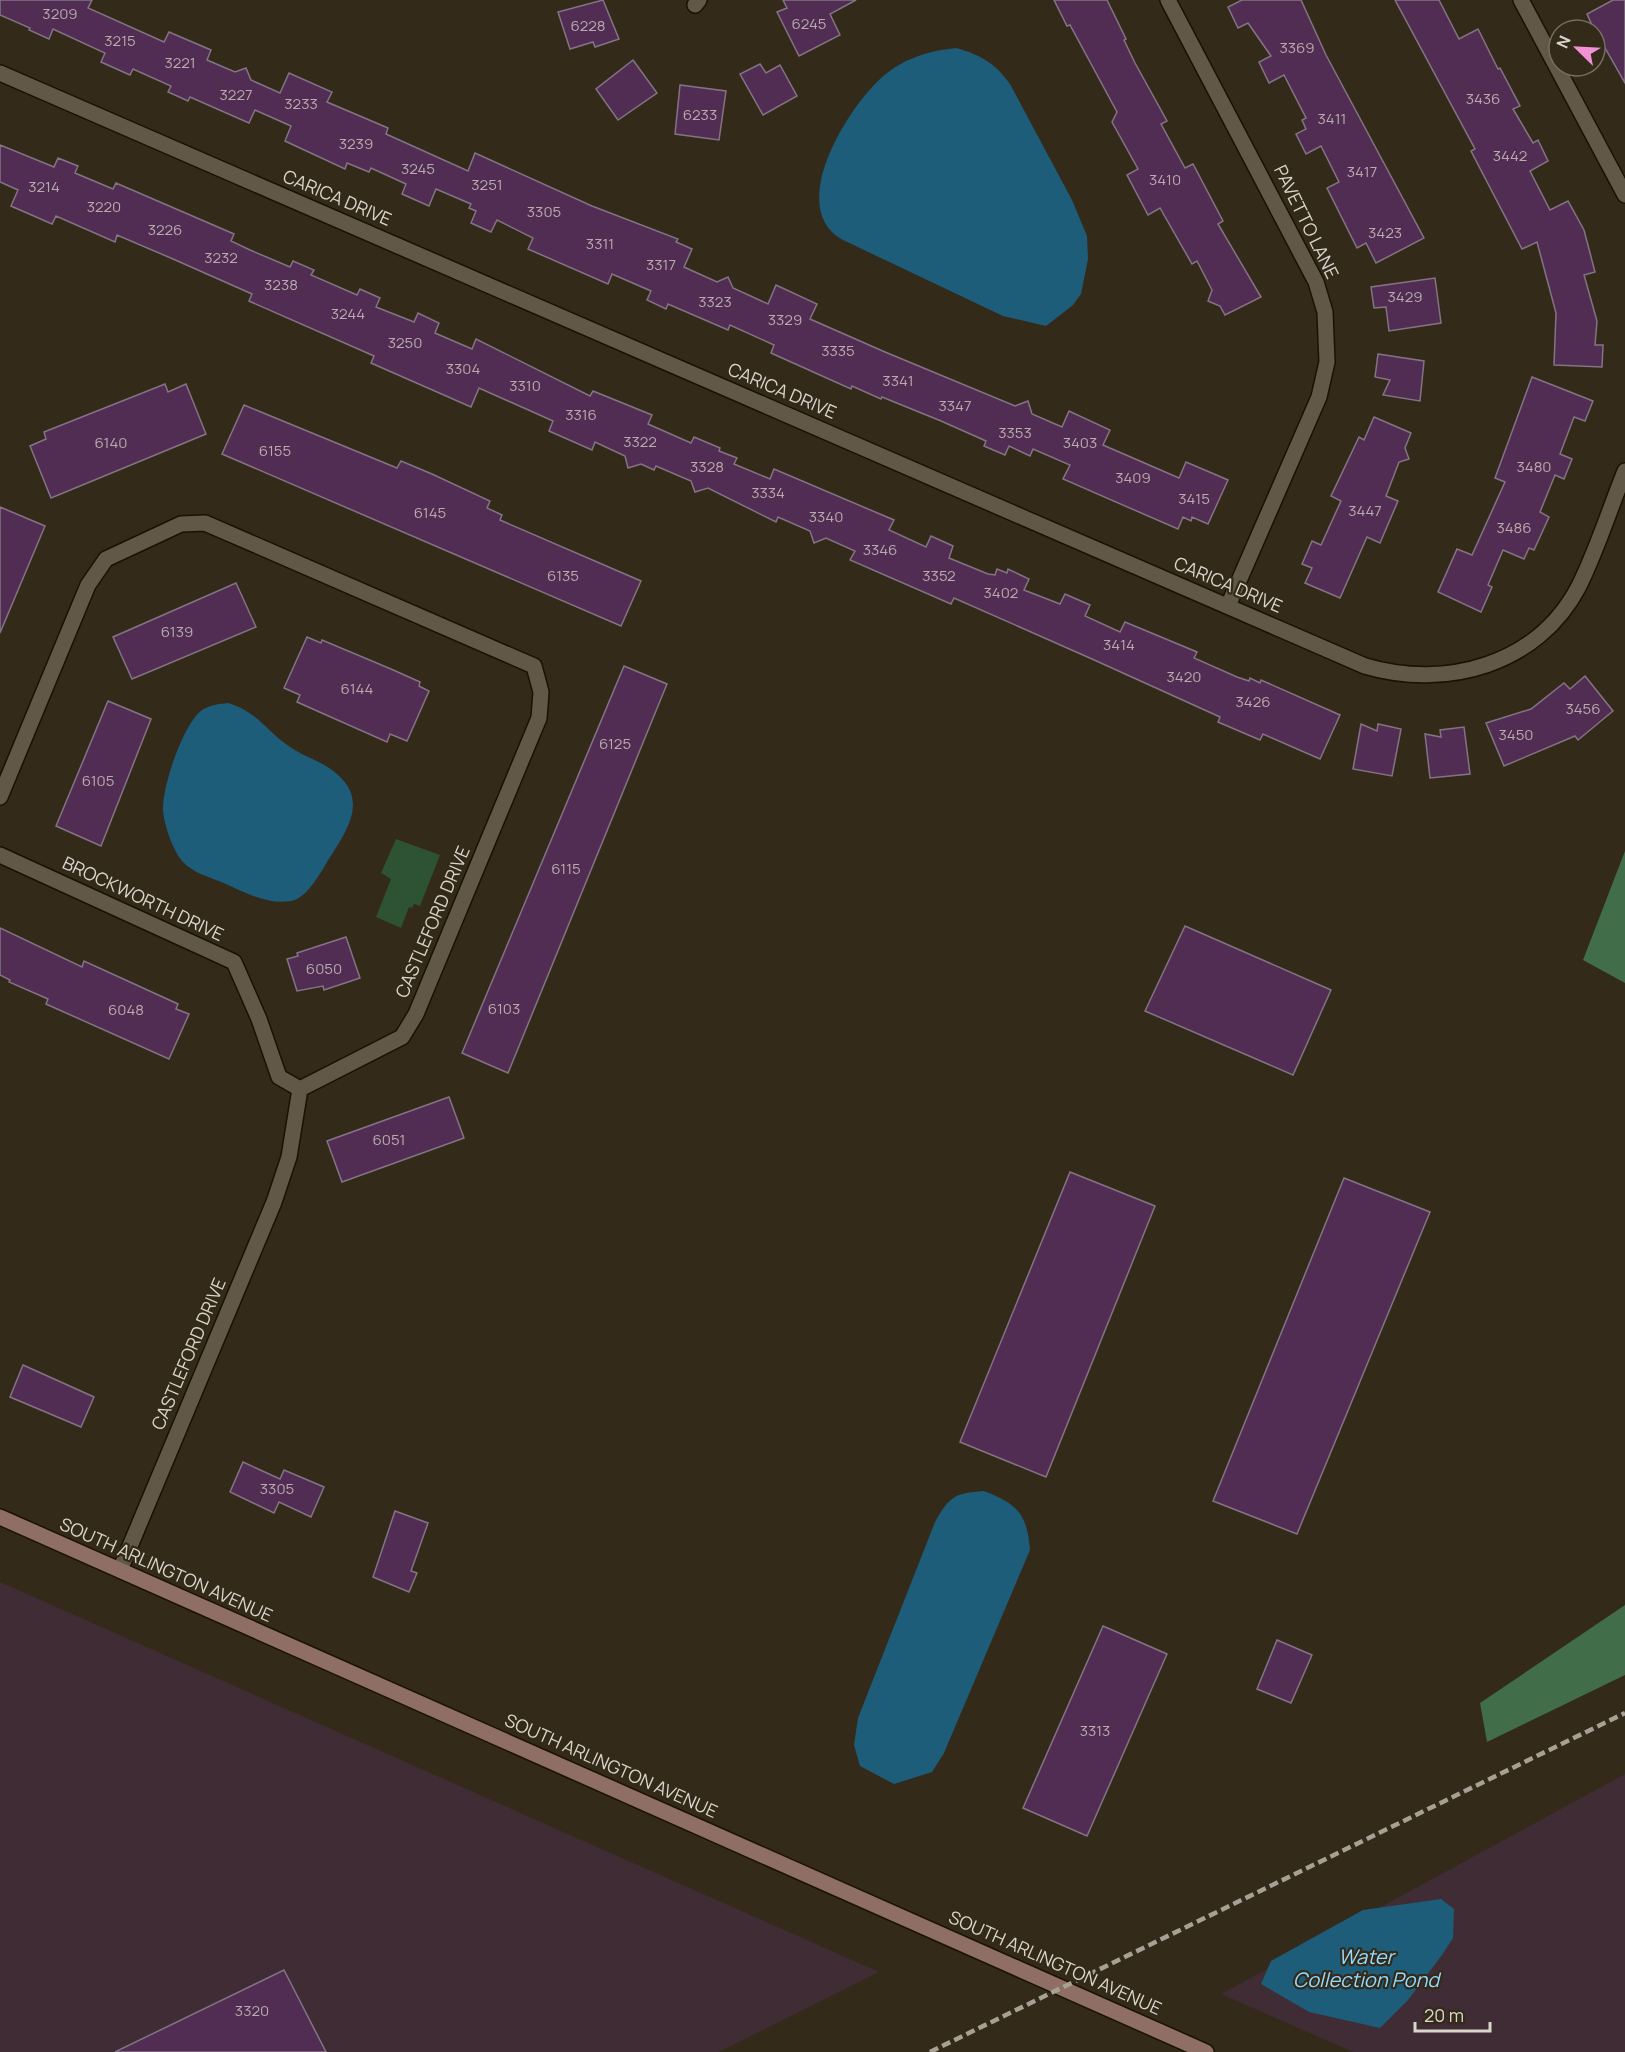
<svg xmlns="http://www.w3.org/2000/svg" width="1625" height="2052" viewBox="0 0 1625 2052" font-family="Manrope,sans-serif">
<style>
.industrial{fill:#3f2c35}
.green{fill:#2e5334}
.forest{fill:#416e48}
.water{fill:#1d5d7a}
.building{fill:#512d53;stroke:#837484;stroke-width:1.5}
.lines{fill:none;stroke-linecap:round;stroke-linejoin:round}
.minor-casing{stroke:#1a1204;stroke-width:18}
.secondary-casing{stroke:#1a1204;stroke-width:18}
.minor{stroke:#625847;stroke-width:15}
.secondary{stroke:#8f6e66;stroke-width:15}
.rail{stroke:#a7a195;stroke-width:4.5;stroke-dasharray:9 4.5;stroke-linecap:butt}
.labels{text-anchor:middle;stroke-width:4.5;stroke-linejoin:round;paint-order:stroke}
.number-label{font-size:15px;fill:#b8abad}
.street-label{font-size:18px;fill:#dad5cb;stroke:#332a1a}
.water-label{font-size:20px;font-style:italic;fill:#94dbff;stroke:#332a1a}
</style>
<rect width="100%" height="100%" fill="#332a1a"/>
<g class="industrial">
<path d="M0,1582l879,390 -160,80h-719z"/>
<path d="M1625,1774v278h-272l-132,-58z"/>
</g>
<path class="green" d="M396,839l44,16 -20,51 -6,-2 -2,4 -3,-1 -8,21 -25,-11 15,-38 -10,-6z"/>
<g class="forest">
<path d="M1625,851v132l-42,-23z"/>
<path d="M1625,1605v70l-138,67 -7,-39z"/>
</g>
<g class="water">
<path d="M956,48c25,7 39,15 54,36l62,116 15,36 1,23 -7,35 -8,11 -27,21 -43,-10 -160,-76c-57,-31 2,-127 34,-158 22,-22 49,-31 79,-34z"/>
<path d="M228,703c30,9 38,28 62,44 11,8 25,12 36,19 46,29 24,60 1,96 -7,12 -21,37 -36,39 -22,4 -46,-8 -65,-17 -16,-7 -32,-10 -44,-23 -9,-11 -18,-36 -19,-51 -1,-23 20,-86 39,-100 8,-5 17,-6 26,-7z"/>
<path d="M984,1491c33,13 43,22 46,59l-86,203 -12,19 -38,12 -34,-18 -6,-21 4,-27 77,-196c14,-25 19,-29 49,-31z"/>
<path d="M1441,1899l13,10 -1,29 -11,17 -34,45 -28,28 -71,-16 -48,-28 10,-23 92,-51z"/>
</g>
<g class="building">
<path d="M0,0h92l-4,8 76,34 5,-10 42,18 -4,10 28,12 11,-4 5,12 29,13 9,-20 43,19 -5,10 61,26 -2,6 82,37 7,-18 117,53 86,33 -2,3 16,7 -8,18 33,15 11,-5 5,11 35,16 8,-19 41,19 -7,15 75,33 130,54 13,-5 4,13 30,13 7,-16 41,19 -7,15 76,33 7,-16 42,18 -20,44 -16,-7 -1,4 -8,-4 -5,12 -115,-50 7,-14 -37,-16 -3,7 -21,-10 -4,9 -21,-9 2,-5 -45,-20 -59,-24 -1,2 -29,-13 -1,3 -80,-36 3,-8 -44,-20 -2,5 -60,-26 -2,5 -19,-9 4,-9 -39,-17 -4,10 -80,-35 5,-11 -36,-18 -6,12 -20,-9 5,-12 -7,-3 2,-4 -35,-15 -7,17 -27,-12 4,-10 -35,-16 -2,4 -22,-9 -2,6 -60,-28 6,-15 -36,-16 -6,13 -59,-26 -2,4 -20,-9 3,-6 -38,-17 -3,6 -29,-13 4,-9 -52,-24 -4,10 -20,-9 1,-2 -30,-13z"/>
<path d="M603,0l16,39 -24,8 -2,-5 -23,7 -12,-37z"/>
<path d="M783,0h73l-26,14 10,21 -41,21 -22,-44 10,-4z"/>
<path d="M1054,0h53l19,39 -2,1 11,23 32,58 -6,3 24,44 8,-4 30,57 -5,3 43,73 -36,18 -5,-9 -12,-5 4,-11 -15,-29 -5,3 -32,-56 -12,7 -21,-40 11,-6 -26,-47 5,-10 -47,-87 -3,1z"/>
<path d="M1242,0h59l25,55 98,183 -48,25 -10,-20 -9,5 -30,-60 12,-6 -18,-36 -15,8 -10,-20 10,-5 -4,-9 4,-2 -22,-43 -15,8 -10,-21 12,-6 -23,-33 -10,5 -10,-21z"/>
<path d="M1395,0h44l20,39 19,-10 20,40 2,-1 20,38 -7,3 20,34 5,-3 10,21 -18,10 20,39 18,-9 16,29 11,42 -11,3 13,46 -2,24h8l-1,22 -48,-2 2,-52 -19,-71 -15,7 -51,-98 4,-2z"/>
<path d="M1613,0h12v83l-20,-35 -2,1 -16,-35z"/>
<path d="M633,60l24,33 -39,27 -22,-31z"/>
<path d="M760,64l6,9 14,-8 17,31 -34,19 -23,-41z"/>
<path d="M680,85l46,6 -7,49 -44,-6z"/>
<path d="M0,145l54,22 4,-9 20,8 -3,7 38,16 3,-6 118,51 -3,7 19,9 40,17 3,-6 21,9 -3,5 46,20 3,-6 20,9 -4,9 38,15 4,-9 21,10 -4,10 37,16 4,-10 114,57 3,-5 59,24 -4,9 43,19 3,-6 26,11 -1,3 18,7 -3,6 36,15 4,-10 120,51 -5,10 37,17 5,-11 22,10 -4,12 39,16 7,1 2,-6 10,4 1,-4 21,10 -5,11 36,14 5,-10 25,11 -5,11 35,16 5,-10 72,30 -3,6 43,19 12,4 1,-3 10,5 1,-3 79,35 -20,44 -57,-25 -3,6 -42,-18 2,-5 -128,-58 -138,-61 -3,6 -101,-44 5,-9 -29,-13 -12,5 -4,-12 -32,-14 -2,5 -68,-34 -13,4 -4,-11 -35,-15 -2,4 -13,-6 -13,4 -3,-12 -30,-14 -3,8 -43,-19 4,-10 -74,-33 -8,19 -100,-44 3,-7 -125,-55 3,-7 -79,-35 -56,-24 -2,7 -59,-26 -4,8 -41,-18 7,-16 -18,-8z"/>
<path d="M1435,278l6,45 -52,8 -3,-24 -12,1 -3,-21z"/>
<path d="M1378,354l46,7 -4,40 -37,-6 7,-15 -15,-3z"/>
<path d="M1532,377l61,24 -8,20 -11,-4 -14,37 12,5 -8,20 -9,-4 -15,37 9,5 -15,33 -5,-2 -5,11 -21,-9 -15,35 4,2 -11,25 -43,-20 19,-43 15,6 33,-73 -10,-4z"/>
<path d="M165,384l3,8 18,-8 20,50 -155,64 -21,-52 16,-7 -2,-7z"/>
<path d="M244,405l153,63 4,-7 31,13 58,27 -3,7 15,7 -2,5 141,61 -20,45 -399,-172z"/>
<path d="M1374,417l37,16 -6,15 4,11 -10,3 -13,34 12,5 -18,42 -13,-6 -27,61 -35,-15 7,-15 -10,-4 10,-23 9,4 20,-44 -10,-5 28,-59 5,3z"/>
<path d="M0,507l45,19 -45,107z"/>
<path d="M236,583l20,44 -124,52 -19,-42z"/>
<path d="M307,637l14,6 1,-3 69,29 29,13 -1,4 10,5 -22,50 -17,-7 -3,8 -90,-40 3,-7 -16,-7z"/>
<path d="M624,666l43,18 -159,389 -46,-20z"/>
<path d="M1585,676l28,35 -35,29 -3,-4 -71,30 -18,-43 45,-14 33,-26 6,6z"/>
<path d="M108,701l43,18 -50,127 -45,-20z"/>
<path d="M1361,724l16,7 1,-7 23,5 -9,47 -39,-7z"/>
<path d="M1464,727l6,47 -40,4 -5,-44 16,3 -1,-7z"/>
<path d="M1185,926l146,64 -38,85 -148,-64z"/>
<path d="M0,928l82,39 2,-6 94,43 -2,5 13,5 -20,45 -123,-55 2,-5 -39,-17 1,-2 -10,-5z"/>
<path d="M346,937l14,41 -36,12 -1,-4 -26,5 -10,-32 11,-3 -1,-3z"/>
<path d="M449,1097l15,41 -122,44 -15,-41z"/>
<path d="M1070,1172l85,34 -109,271 -86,-35z"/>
<path d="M1344,1178l86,34 -133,322 -84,-33z"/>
<path d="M23,1365l71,32 -13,30 -71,-30z"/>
<path d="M243,1462l37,17 4,-9 40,17 -13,30 -32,-15 -5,11 -44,-21z"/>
<path d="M395,1511l33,12 -17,48 6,2 -8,19 -36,-15z"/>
<path d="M1103,1626l64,28 -80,182 -64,-28z"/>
<path d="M1277,1640l35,15 -21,48 -34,-14z"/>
<path d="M284,1970l42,82h-211z"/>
</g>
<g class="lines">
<defs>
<g id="minor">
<path d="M1168,0l148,282 9,30 2,50 -8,35 -91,209"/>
<path d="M1521,0l104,195"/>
<path d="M695,5l4,-5"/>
<path d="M0,73l1365,593c81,24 173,-1 214,-80 18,-36 31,-78 46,-115"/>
<path d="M0,797l88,-212 18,-26 75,-35 24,-1 329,143 7,26 -2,26 -123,296 -14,23 -102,52 -11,68 -15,45 -154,368"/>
<path d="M0,855l234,107 25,57 20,58 21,12"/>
</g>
<path id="secondary" d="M0,1517l1206,535"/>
</defs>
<use href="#minor" class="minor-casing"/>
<use href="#secondary" class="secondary-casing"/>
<use href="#minor" class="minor"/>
<use href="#secondary" class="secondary"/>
<path class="rail" d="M930,2052l695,-339"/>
</g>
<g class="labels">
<g class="number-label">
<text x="60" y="19">3209</text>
<text x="809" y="29">6245</text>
<text x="588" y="31">6228</text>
<text x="120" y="46">3215</text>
<text x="1297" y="53">3369</text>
<text x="180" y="68">3221</text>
<text x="236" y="100">3227</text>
<text x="1483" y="104">3436</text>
<text x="301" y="109">3233</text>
<text x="700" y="120">6233</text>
<text x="1332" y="124">3411</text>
<text x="356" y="149">3239</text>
<text x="1510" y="161">3442</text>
<text x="418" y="174">3245</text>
<text x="1362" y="177">3417</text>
<text x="1165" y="185">3410</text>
<text x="487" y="190">3251</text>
<text x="44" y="192">3214</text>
<text x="104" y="212">3220</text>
<text x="544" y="217">3305</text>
<text x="165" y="235">3226</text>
<text x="1385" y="238">3423</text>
<text x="600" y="249">3311</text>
<text x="221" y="263">3232</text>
<text x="661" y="270">3317</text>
<text x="281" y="290">3238</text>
<text x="1405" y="302">3429</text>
<text x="715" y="307">3323</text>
<text x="348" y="319">3244</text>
<text x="785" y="325">3329</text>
<text x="405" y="348">3250</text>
<text x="838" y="356">3335</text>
<text x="463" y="374">3304</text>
<text x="898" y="386">3341</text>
<text x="525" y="391">3310</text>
<text x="955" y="411">3347</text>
<text x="581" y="420">3316</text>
<text x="1015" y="438">3353</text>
<text x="640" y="447">3322</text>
<text x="111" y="448">6140</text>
<text x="1080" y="448">3403</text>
<text x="275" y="456">6155</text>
<text x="707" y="472">3328</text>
<text x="1534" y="472">3480</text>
<text x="1133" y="483">3409</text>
<text x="768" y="498">3334</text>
<text x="1194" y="504">3415</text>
<text x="1365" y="516">3447</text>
<text x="430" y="518">6145</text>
<text x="826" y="522">3340</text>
<text x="1514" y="533">3486</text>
<text x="880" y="555">3346</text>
<text x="563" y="581">6135</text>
<text x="939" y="581">3352</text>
<text x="1001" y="598">3402</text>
<text x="177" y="637">6139</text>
<text x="1119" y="650">3414</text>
<text x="1184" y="682">3420</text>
<text x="357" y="694">6144</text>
<text x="1253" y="707">3426</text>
<text x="1583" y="714">3456</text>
<text x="1516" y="740">3450</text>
<text x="615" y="749">6125</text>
<text x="98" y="786">6105</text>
<text x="566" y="874">6115</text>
<text x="324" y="974">6050</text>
<text x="504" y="1014">6103</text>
<text x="126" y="1015">6048</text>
<text x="389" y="1145">6051</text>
<text x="277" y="1494">3305</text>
<text x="1095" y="1736">3313</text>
<text x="252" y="2016">3320</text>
</g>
<g class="street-label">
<text transform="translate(337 198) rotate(23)" y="6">CARICA DRIVE</text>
<text transform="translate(1306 222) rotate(64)" y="6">PAVETTO LANE</text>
<text transform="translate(782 391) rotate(23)" y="6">CARICA DRIVE</text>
<text transform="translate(1228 585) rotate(23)" y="6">CARICA DRIVE</text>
<text transform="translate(143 899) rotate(25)" y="6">BROCKWORTH DRIVE</text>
<text transform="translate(433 922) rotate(-67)" y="6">CASTLEFORD DRIVE</text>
<text transform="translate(189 1354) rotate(-67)" y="6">CASTLEFORD DRIVE</text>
<text transform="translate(166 1570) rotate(24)" y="6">SOUTH ARLINGTON AVENUE</text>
<text transform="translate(611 1766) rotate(24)" y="6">SOUTH ARLINGTON AVENUE</text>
<text transform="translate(1055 1963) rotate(24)" y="6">SOUTH ARLINGTON AVENUE</text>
</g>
<g class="water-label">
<text x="1366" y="1964">Water<tspan x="1366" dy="23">Collection Pond</tspan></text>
</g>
</g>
<g transform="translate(1577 48) rotate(294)"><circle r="28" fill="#332a1a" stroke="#766e61" stroke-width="1.5"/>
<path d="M0-4.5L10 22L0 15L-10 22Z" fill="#f391d5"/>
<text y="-9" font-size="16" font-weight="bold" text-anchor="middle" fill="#dad5cb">N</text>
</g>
<path d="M1415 2022v9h75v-9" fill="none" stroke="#dad5cb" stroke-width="3"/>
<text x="1424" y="2022" font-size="18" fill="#dad5cb" stroke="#332a1a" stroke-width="4.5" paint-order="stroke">20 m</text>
</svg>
